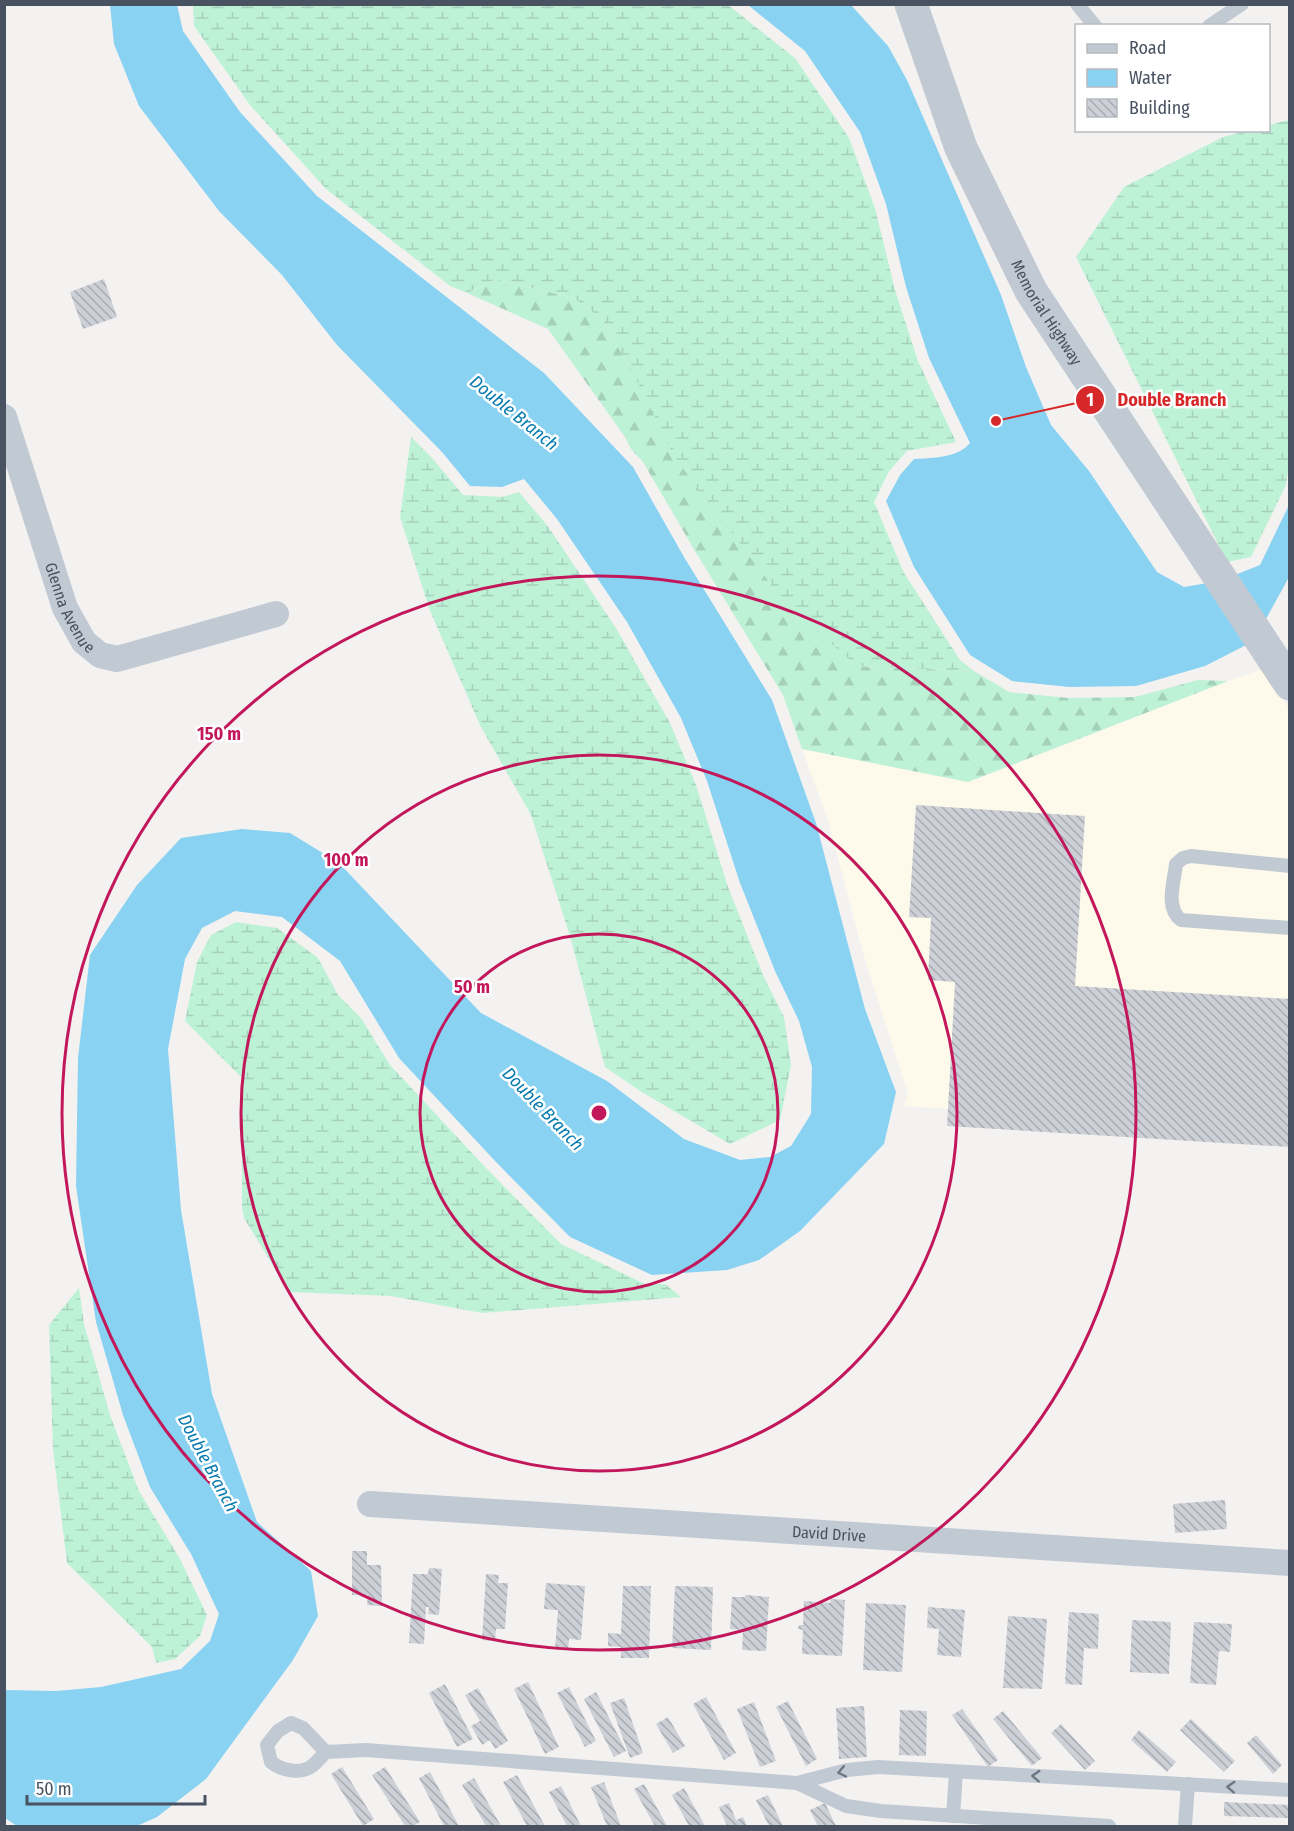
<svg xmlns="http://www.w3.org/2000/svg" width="1294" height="1831" viewBox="0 0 1294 1831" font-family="'Fira Sans Condensed',sans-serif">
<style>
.commercial{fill:#fdfaeb}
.forest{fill:url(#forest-firs)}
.wetland{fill:url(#wetland-marsh)}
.water{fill:#89d2f2}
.building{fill:url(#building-back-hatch)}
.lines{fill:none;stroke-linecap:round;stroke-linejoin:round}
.service{stroke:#c1cad3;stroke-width:14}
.minor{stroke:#c1cad3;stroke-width:26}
.tertiary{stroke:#c1cad3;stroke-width:33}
.oneway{stroke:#6c7682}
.ring{fill:none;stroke:#c2185b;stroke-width:3}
.labels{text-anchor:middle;stroke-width:5;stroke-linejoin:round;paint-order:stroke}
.street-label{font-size:16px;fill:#485260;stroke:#fff}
.water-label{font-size:18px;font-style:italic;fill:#057baf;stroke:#fff}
.centre{fill:#c2185b;stroke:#fff;stroke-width:3}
.ring-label{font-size:18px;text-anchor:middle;font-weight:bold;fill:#c2185b;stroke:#fff;stroke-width:5;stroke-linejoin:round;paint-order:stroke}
.leader{fill:none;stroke:#d62828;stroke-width:2}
.callout-dot{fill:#d62828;stroke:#fff;stroke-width:2}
.mark-label{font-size:18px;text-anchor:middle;font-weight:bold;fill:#fff}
.callout-label{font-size:18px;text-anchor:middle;font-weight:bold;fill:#d62828;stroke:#fff;stroke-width:5;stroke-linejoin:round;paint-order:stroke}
</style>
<defs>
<pattern id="forest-firs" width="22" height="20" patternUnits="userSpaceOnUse" patternTransform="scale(1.5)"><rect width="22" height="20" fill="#bef2d7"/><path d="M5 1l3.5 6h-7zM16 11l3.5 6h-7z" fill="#a5d1bb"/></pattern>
<pattern id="wetland-marsh" width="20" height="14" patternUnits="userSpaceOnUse" patternTransform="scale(1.5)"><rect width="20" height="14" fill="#bef2d7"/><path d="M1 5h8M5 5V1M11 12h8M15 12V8" fill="none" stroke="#a5d1bb"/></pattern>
<pattern id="building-back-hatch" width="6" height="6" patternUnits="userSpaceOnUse" patternTransform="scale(1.5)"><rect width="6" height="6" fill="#cdd0d6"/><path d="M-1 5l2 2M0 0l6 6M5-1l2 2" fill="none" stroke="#a8abb1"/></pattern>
</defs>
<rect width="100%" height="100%" fill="#f4f1f1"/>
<path class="commercial" d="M1263,669l26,40v422l-385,-25 4,-12 -45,-141 -35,-133 -26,-71 167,33 259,-101z"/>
<path class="forest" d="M496,279l78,19 28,21 32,56 223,291 117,5 35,21 59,6 67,-1 63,-17 30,1 -260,101 -166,-33 -19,-54 -88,-144 -52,-89 -12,-13 -6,-12 -77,-108 -81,-36z"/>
<g class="wetland">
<path d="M193,5h535l67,53 54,80 26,70 20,82 23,71 38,81 -49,9 -18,20 -15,31 30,71 56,87 14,11 -117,-5 -69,-59 -113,-149 -41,-83 -32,-56 -28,-21 -78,-19 -29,14 -17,-7 -124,-97 -76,-84 -56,-79z"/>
<path d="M1289,120v344l-3,21 -35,72 -24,5 -151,-305 48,-70 99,-50 24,-6 21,-1 1,-5z"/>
<path d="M411,437l22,22 30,36 39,2 17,-5 28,33 69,103 54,95 26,62 32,102 35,88 21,42 7,48 -11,55 -50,24 -90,-53 -35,-24 -35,-131 -39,-121 -50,-88 -51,-116 -30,-94z"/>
<path d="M236,922l41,6 41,30 20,37 23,23 29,47 97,104 74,75 84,40h20l16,13 -199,16 -91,-17 -102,-4 -45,-74 -2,-11v-129l-57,-57 12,-59 14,-27z"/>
<path d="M79,1288l5,36 27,94 28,73 41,68 27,56 -7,21 -25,23 -19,4 -4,-16 -85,-84 -14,-114 -4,-124z"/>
</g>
<g class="water">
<path d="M110,5h67l6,26 57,81 77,84 227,177 89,94 51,90 88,143 44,123 49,186 31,83 -12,52 -84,87 -41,29 -32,10 -75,5 -82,-38 -74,-75 -97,-104 -59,-97 -58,-44 -47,-6 -33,17 -17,31 -17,90 13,161 31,184 45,128 54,49 7,45 -25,44 -87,119 -49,38 -20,9h-120l-12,-8v-128l51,1 45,-4 80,-18 29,-28 9,-27 -28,-60 -41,-67 -27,-72 -27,-93 -20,-136 2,-128 12,-103 47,-70 44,-47 61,-9 48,4 49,30 142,150 126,68 77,58 56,21 30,-3 21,-11 20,-32 1,-47 -13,-46 -24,-50 -35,-88 -33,-102 -26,-63 -54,-96 -70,-103 -33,-40 -22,8 -32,-1 -28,-34 -105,-107 -55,-70 -63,-64 -80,-105 -25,-62z"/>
<path d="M748,5h103l37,41 19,34 94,215 25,72 25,58 38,46 68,101 27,15 36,-6 40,-16 29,-60v72l-35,64 -49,25 -69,20 -67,1 -57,-6 -42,-26 -56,-88 -28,-66 14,-26 14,-16c17,-1 44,-1 56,-16l-41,-85 -23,-71 -20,-83 -26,-72 -55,-81z"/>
</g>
<g class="building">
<path d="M104,279l13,38 -34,12 -13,-37z"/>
<path d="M916,805l169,11 -10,170 215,13v148l-343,-21 8,-144 -27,-2 3,-62 -22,-1z"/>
<path d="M1225,1500l2,29 -52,4 -2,-29z"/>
<path d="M352,1551h15v14h14l1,41 -15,-1 1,-10h-16z"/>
<path d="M429,1568l13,1 -3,46 -11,-1 1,-7h-3l-2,37 -15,-1 4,-69h15z"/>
<path d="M486,1574l13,1 -1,8h10l-3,46h-9l-1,12 -13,-1z"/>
<path d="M546,1583l39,3 -4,54 -12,-1 -1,11 -13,-1 3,-39 -14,-1z"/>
<path d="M623,1586h28l-2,72h-28v-11l-13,-1v-13l13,1z"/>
<path d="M675,1586l38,1 -2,63 -39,-2z"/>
<path d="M745,1595l24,2 -3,54 -24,-1 1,-20 -13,-1 2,-32h13z"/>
<path d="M831,1599l14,1 -3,56 -40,-2 1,-24 -5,-1 1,-4h4l1,-24 26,2z"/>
<path d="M866,1603l40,2 -4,67 -39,-2z"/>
<path d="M928,1607l37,3 -4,47 -24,-2 2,-26 -12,-1z"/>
<path d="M1069,1612l30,2 -1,35 -14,-1 -2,37 -17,-1z"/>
<path d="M1008,1616l39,3 -5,70 -39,-1z"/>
<path d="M1132,1620l39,2 -2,52 -39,-2z"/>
<path d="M1194,1622l38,2 -2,28 -11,-1 -3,34 -26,-2z"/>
<path d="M528,1682l31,65 -14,7 -31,-65z"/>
<path d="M445,1684l28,55 -16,8 -28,-54z"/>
<path d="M569,1687l27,54 -11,6 -28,-54z"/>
<path d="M478,1688l30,53 -13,8 -5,-9 -8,5 -11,-19 9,-5 -15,-26z"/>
<path d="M596,1692l30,59 -12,6 -30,-58z"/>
<path d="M706,1697l30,56 -12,7 -31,-56z"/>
<path d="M624,1698l19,55 -13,5 -20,-55z"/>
<path d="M788,1701l29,58 -11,7 -30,-59z"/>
<path d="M754,1702l22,59 -16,6 -23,-58z"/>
<path d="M864,1706l3,51 -28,2 -3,-51z"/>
<path d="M962,1709l36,51 -10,7 -36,-52z"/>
<path d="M900,1710l27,1 -1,45 -27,-1z"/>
<path d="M1003,1711l39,47 -10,8 -39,-47z"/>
<path d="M668,1717l17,29 -12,7 -17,-29z"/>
<path d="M1191,1719l44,42 -11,11 -44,-42z"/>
<path d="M1061,1724l34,37 -10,9 -34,-37z"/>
<path d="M1139,1730l37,32 -9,10 -36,-32z"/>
<path d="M1256,1735l26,30 -9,9 -26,-31z"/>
<path d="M342,1767l32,52 -11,7 -32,-52z"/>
<path d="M385,1767l35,55 -7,4h-8l-33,-51z"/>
<path d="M430,1772l29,54h-15l-25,-48z"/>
<path d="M517,1775l28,51h-18l-24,-44z"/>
<path d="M474,1778l27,48h-15l-24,-41z"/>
<path d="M604,1782l17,44h-14l-16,-39z"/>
<path d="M644,1784l23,42h-12l-21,-37z"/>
<path d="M561,1786l20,40h-14l-18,-34z"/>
<path d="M684,1788l21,38h-16l-17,-31z"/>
<path d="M768,1795l15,31h-14l-13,-26z"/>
<path d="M1224,1802l66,3v13l-66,-2z"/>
<path d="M729,1803l7,17 7,-3 4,9h-20l-8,-19z"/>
<path d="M825,1803l11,23h-18l-8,-16z"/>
</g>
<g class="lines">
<g class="service">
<path d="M1077,4l18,22"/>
<path d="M1209,26l33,-22"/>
<path d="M1290,866l-99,-10 -8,2 -7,6c-2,18 -11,44 5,56l109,8"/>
<path d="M326,1752l-23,-24 -12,-5 -13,8 -11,14 4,17c10,8 29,13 41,4 5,-4 10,-10 14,-14l40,-2 431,33"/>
<path d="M953,1816l3,-44"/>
<path d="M1109,1826l-228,-15 -35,-5 -49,-23 50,-13 31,-3 412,23"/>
<path d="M1185,1826l3,-42"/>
</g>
<g class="minor">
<path id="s1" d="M4,417l61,191 19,34 16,13 17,4 159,-45"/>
<path id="s2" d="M370,1504l920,59"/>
</g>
<path class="tertiary" id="s3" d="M911,4l50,144 70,143 259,393"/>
</g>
<defs><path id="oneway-chevron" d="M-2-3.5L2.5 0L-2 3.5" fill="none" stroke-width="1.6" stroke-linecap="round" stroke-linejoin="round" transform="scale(1.5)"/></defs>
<g class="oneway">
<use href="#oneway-chevron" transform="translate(842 1772) rotate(168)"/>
<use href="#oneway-chevron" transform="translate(1036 1776) rotate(-177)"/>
<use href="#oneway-chevron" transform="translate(1231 1787) rotate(-177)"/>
</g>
<g class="ring">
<circle cx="599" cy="1113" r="179"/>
<circle cx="599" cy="1113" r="358"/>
<circle cx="599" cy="1113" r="537"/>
</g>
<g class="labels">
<g class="street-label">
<text dy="6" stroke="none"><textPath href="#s3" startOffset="338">Memorial Highway</textPath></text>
<text dy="6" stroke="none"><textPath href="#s1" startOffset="202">Glenna Avenue</textPath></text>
<text dy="6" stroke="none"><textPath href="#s2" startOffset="460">David Drive</textPath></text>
</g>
<g class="water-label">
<text transform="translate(514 413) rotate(39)" y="6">Double Branch</text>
<text transform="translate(543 1109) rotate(46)" y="6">Double Branch</text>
<text transform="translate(208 1463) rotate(62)" y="6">Double Branch</text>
</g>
</g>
<circle cx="599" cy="1113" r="9" class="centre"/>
<g class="ring-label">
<text x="219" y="740">150 m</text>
<text x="346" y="866">100 m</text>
<text x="472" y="993">50 m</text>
</g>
<path class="leader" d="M996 421L1090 400"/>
<g class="callout-dot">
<circle cx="996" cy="421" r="6"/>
<circle cx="1090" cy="400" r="15"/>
</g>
<g class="mark-label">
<text x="1090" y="406">1</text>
</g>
<g class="callout-label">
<text x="1172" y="406">Double Branch</text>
</g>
<rect width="1294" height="1831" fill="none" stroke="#485260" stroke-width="12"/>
<rect x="1075" y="24" width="195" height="108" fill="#ffffff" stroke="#b6babf" stroke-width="1.5"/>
<rect x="1087" y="44" width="30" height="9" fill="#c1cad3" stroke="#b6babf" stroke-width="1.5"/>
<text x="1129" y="54" font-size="18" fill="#485260">Road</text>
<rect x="1087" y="69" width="30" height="18" fill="#89d2f2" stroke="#b6babf" stroke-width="1.5"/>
<text x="1129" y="84" font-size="18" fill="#485260">Water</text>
<rect x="1087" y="99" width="30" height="18" fill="url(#building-back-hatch)" stroke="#b6babf" stroke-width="1.5"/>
<text x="1129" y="114" font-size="18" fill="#485260">Building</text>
<path d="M27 1795v9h178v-9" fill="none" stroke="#485260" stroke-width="3"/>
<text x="36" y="1795" font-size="18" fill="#485260" stroke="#ffffff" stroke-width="4.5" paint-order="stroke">50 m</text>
</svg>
